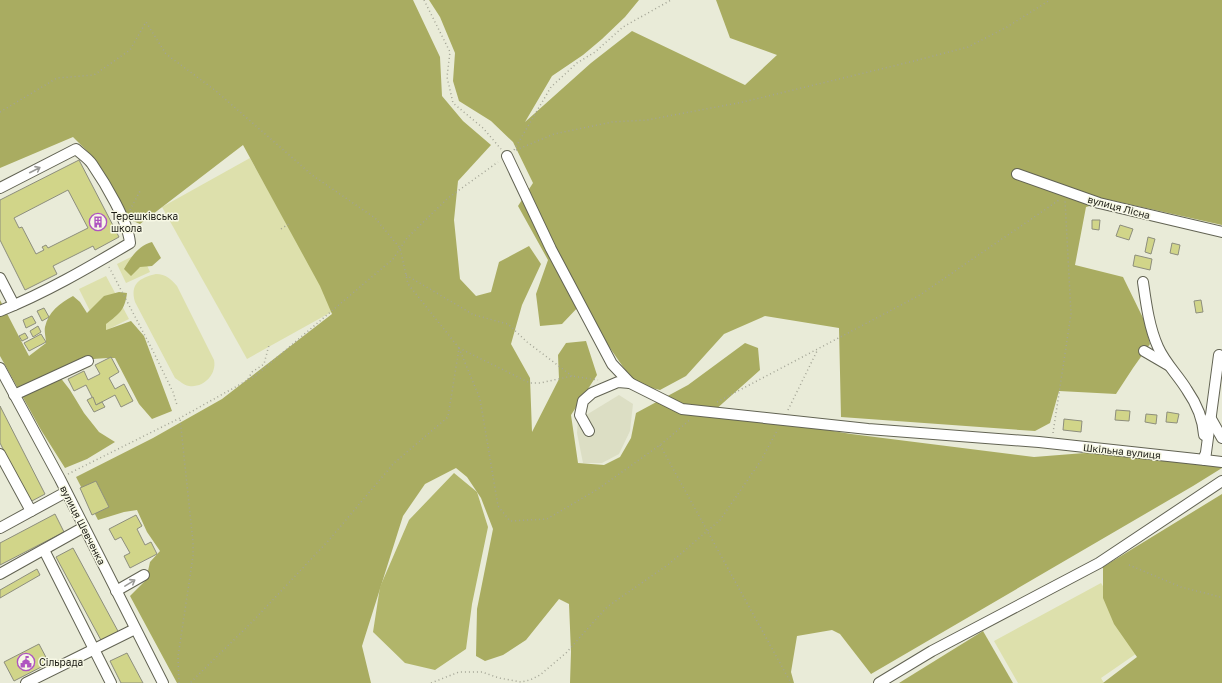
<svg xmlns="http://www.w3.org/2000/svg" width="1222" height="683" viewBox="0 0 1222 683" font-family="'Golos Text',sans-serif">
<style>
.built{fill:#dcdec4}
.green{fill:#dde0ac}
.forest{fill:#a9ac61}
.water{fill:#b1b56a}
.building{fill:#d1d589;stroke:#8d8e7d;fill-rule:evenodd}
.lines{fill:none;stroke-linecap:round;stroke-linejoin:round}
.minor-casing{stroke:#626353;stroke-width:12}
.path{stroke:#a3a495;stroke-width:1.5;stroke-dasharray:1 3;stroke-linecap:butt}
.minor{stroke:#fff;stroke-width:10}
.oneway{stroke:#999996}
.labels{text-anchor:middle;stroke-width:3;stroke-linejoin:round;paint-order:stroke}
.street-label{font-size:10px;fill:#1c1c15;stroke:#f7f8e5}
.poi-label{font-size:10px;fill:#1c1c15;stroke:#f7f8e5;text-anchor:start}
</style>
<rect width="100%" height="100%" fill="#e9ebd8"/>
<path class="built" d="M619,395l14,9 -3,27 -11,23 -17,9h-19l-6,-30 1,-13z"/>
<g class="green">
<path d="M250,158l85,152 -88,49 -85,-152z"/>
<path d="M141,252l9,20 -24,11 -9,-19z"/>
<path d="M156,274c10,0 15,5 21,12l37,74c3,14 -10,28 -25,26 -6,-1 -9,-5 -14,-8l-40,-76c-5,-18 4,-24 21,-28z"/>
<path d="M106,276l23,43 -28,14 -22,-44z"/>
<path d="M1101,583l42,66 -42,29 3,5h-86l-24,-42z"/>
</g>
<g class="forest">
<path d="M0,0h413l27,57 2,39 21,25 28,24 -33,36 -4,39 6,59 16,17 15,-4 8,-30 30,-16 12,18 -19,41 -11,39 19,34 2,54 27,-53 -1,-24 8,-12 20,-2 11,34 -26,40 7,48 26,2 16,-8 11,-19 5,-25 52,-28 57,-42 13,5 2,22 -46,41 137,23 183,23 76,-6 112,15v2l-29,18 -322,188 -31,-40 -8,-4 -35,6 -6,36 3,11h-224l1,-31 -2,-48 -10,-5 -33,41 -23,15 -18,6 -9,-5 1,-47 16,-80 -12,-31 -14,-21 -11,-9 -31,16 -22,32 -41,130 9,37h-194l-47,-87 16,-16 4,-18 10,-11 -13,-19 -10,-22 -13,2 -26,8 -22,-43 77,-39 69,-39 110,-85 -12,-28 -77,-141 -103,79 -14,-6 -17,-34 -19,-30 -17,-17 -73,31z"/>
<path d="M429,0h210l-14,17 -23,22 -19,16 -31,21 -27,46 66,-59 41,-32 113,54 32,-30 -47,-17 -14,-38h506v225l-112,-25 -24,7 -11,58 48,12 21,43 6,24 -17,24 -17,26 -57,-3 -9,32 -15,8 -194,-14 -2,-89 -74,-12 -41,18 -38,42 -26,14 -25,-6 -55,-79 -18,19 -22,2 -4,-32 12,-34 -30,-54 15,-23 -20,-41 -22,-21 -32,-20 -6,-20 2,-28 -15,-36z"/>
<path d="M152,242l9,16 -9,8 -12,1 -9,9 -7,-7c7,-12 14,-23 28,-27z"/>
<path d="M119,292l8,1c-2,17 -8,21 -21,31v6l25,-9 13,15 28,75 -20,8 -13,-15 -24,-46c-19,0 -43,2 -59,14l14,18 14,23 15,19 16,10 -28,17 -22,9 -24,-38 -41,-74v-56l29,56 17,-13c0,-5 -2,-12 -1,-16 3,-15 15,-24 28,-31l7,6 7,11 17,-17z"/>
<path d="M1222,494v189h-119l34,-26 -23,-33 -11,-26v-31z"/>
<path d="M983,631l30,52h-114z"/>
</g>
<path class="water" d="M454,473l23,19 11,35 -16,77 -6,45 -31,21 -30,-7 -32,-31 7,-45 29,-67z"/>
<g class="building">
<path d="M79,160l40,77 -24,13 -2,-4 -40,20 4,8 -32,16 -25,-50v-40zM68,190l20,38 -40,20 -2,-3 -4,2 2,3 -8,4 -14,-27 -3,1 -5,-10z"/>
<path d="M1092,220h8l-1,10 -7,-1z"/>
<path d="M1120,225l13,4 -4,11 -13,-4z"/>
<path d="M1148,237l7,2 -4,15 -6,-2z"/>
<path d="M1172,243l8,2 -2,10 -8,-2z"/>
<path d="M1135,255l17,4 -2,11 -17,-4z"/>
<path d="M1201,300l2,12 -7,1 -2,-12z"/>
<path d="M44,308l5,9 -7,4 -5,-10z"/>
<path d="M32,316l4,7 -10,5 -3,-8z"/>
<path d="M38,326l3,6 -8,5 -3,-6z"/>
<path d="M25,333l3,5 -6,3 -3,-5z"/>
<path d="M41,334l5,8 -17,9 -5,-8z"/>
<path d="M111,357l8,15 -10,6 6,11 9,-5 9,17 -12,6 -6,-12 -19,10 -10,-20 -12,6 -6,-12 16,-8 4,9 12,-6 -5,-9z"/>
<path d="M93,397l3,8 6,-3 3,5 -11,5 -7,-12z"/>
<path d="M0,406l45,88 -15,8 -30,-59z"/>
<path d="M1116,410l14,1 -1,10 -14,-1z"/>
<path d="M1167,412l12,2 -2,9 -11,-1z"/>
<path d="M1146,414l11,1 -1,9 -11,-2z"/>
<path d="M1064,419l18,2 -1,11 -18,-2z"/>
<path d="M96,481l13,26 -17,8 -12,-27z"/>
<path d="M55,514l9,18 -64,33v-22z"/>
<path d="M136,515l6,11 -5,3 8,16 6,-3 6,12 -27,14 -6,-12 6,-3 -9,-16 -6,3 -6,-11z"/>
<path d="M73,548l46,85 -17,9 -46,-85z"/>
<path d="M37,569l3,6 -40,23v-8z"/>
<path d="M39,644l10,19 -35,18 -10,-19z"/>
<path d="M127,653l16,30h-22l-11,-22z"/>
</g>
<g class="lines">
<defs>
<g id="minor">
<path d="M507,156l44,93 61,115 18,19 -12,-1 -26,11 -9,8 -3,14 9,16"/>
<path d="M1017,174l82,29 123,29"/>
<path d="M0,188l76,-39c5,5 12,9 16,15 13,19 36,57 38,79 -42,25 -85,50 -130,68"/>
<path d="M0,278l14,27"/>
<path d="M1143,282c3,21 6,45 15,65 7,16 20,28 29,43 9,13 16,29 17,45"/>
<path d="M1144,351l24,14"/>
<path d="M0,368l60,111 103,204"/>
<path d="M630,383l52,26 186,20 171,13 166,18 14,-105"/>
<path d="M14,395l74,-34"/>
<path d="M1210,417l12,21"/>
<path d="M0,454l31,57"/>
<path d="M1205,455v5l17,2"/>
<path d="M0,528l66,-36"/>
<path d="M44,550l67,133"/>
<path d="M0,574l84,-47"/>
<path d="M116,591l28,-16"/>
<path d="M26,683l109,-54"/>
<path d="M879,683l53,-32 167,-88 123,-82"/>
</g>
</defs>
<use href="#minor" class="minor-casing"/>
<g class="path">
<path d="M424,0l26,52 -3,25 6,26 30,25 18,21"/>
<path d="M0,112l57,-34 37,-3 36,-25 16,-28 20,32 50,37 96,84 63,43 25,30 8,36 51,64 -11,69 -54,46 -65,77 -76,81 -63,62"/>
<path d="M514,150l37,-63 26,-24 18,-11 28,-25 48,-27"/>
<path d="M516,150l38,-16 58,-12 35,-2 96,-18 167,-40 58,-15 39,-20 43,-27"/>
<path d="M130,210l11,-21"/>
<path d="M281,229l9,-6"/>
<path d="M109,267l44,84 20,41 4,13"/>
<path d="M406,275l68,40 34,9 19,18 45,34"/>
<path d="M459,348l21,51 18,107 12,15 37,-2 51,-30 62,-44 31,-26"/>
<path d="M459,348l71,35h10l32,-7 26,4"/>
<path d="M248,379l4,-7 12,-8 5,-19"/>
<path d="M717,402l203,-107 139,-95"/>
<path d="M788,410l30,-61"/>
<path d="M1053,433l18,-119 -6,-114"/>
<path d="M660,445l131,238"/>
<path d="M68,474l112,-56 75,-42 138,-117 14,-21 41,-40 50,-36"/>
<path d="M1129,565l52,22 39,10h2"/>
<path d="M179,683l-1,-26 15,-101v-14l-13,-124"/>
<path d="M431,683l28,-11h23l17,6 22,4 9,-2 10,-5 26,-22 41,-46 62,-43 51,-44 40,-58 18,-33"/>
</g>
<use href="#minor" class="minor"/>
</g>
<defs><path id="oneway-shaft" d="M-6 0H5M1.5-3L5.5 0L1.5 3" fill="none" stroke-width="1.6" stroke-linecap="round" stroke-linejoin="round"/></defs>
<g class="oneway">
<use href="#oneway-shaft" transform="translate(35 170) rotate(-27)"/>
<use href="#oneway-shaft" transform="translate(130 583) rotate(-31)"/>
</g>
<defs>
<symbol id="building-ring" viewBox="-11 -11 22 22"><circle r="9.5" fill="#f7f8e5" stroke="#af54c0" stroke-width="1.5"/><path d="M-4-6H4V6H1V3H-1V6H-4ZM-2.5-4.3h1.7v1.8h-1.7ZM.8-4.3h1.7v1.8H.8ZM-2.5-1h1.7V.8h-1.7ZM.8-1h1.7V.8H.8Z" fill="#af54c0"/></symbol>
<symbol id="civic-ring" viewBox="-11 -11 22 22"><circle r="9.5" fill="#f7f8e5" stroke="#af54c0" stroke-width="1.5"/><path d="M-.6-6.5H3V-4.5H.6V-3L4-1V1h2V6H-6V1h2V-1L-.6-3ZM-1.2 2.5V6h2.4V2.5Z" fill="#af54c0"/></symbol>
</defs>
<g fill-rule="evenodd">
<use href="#building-ring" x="88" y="212" width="20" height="20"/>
<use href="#civic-ring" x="16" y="652" width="20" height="20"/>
</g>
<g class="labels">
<g class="street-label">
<text transform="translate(1119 207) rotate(15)" y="4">вулиця Лісна</text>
<text transform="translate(1122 451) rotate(6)" y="4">Шкільна вулиця</text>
<text transform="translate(83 525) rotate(63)" y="4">вулиця Шевченка</text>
</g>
<g class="poi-label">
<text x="111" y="220">Терешківська<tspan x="111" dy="12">школа</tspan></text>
<text x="39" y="666">Сільрада</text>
</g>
</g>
</svg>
